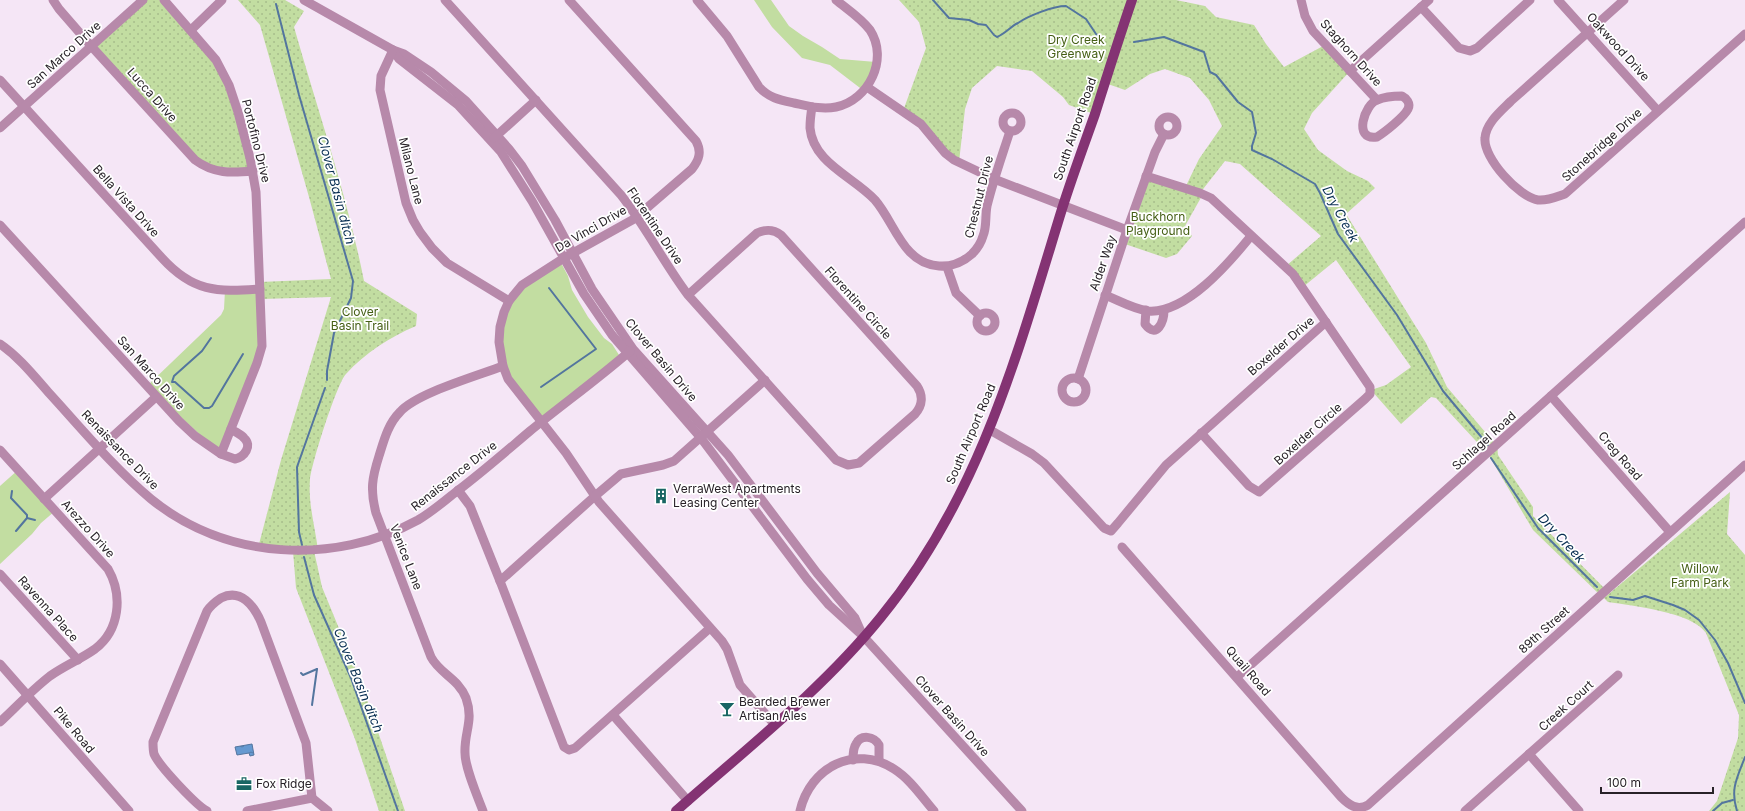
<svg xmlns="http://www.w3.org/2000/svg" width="1745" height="811" viewBox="0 0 1745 811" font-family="Inter,sans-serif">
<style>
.grass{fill:#c2dda1}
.park{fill:url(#park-dots)}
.water{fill:url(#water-ripples);stroke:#53759e}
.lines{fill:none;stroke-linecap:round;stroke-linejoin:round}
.stream{stroke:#53759e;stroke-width:2}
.minor{stroke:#b789aa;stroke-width:9}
.major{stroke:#843373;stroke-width:10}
.labels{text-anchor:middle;stroke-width:3.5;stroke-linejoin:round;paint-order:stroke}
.park-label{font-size:12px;fill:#455f15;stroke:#fff}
.street-label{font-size:12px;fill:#282228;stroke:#fff}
.poi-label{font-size:12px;fill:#282228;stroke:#fff;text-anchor:start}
.water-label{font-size:13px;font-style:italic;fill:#062d51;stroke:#fff}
</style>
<defs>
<pattern id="park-dots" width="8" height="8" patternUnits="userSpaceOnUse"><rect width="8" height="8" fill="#c2dda1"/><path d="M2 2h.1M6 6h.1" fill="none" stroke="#a7bd8b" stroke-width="1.8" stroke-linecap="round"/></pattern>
<pattern id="water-ripples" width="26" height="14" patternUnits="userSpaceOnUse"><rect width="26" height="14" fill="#6599d0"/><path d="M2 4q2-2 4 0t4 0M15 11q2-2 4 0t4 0" fill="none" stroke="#537ca9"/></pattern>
</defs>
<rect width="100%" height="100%" fill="#f5e6f6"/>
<g class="grass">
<path d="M754,0h17l18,26 14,10 19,11 18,12 36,3 -12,29 -34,-26 -28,-7 -30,-31z"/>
<path d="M560,261l8,15 4,14 16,27 16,21 8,6 9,14 -79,63 -30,-37 -13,-51 18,-43z"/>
<path d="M260,289l2,49 -41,116 -74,-68 74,-71 3,-6 1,-19z"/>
<path d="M18,470l37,41 -14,12 -9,11 -32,30v-78z"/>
</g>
<g class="park">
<path d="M143,0h21l54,64 35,107 -49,-6 -112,-118z"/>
<path d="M238,0h47l19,11 -10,16c24,84 53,168 70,254l53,33 -1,12c-26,11 -51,27 -70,48 -9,9 -35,91 -36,106 -2,23 5,47 8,70l-4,1 8,36 39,95 44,129h-26l-24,-72 -59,-151 -3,-37 -35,-3 23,-88 50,-163 -70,2 -1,-17 71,-3 -22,-82 -49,-172z"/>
<path d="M899,0h277l29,6 11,11 38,8 12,19 18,23 41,-22 25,26 -38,42 -8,16 14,21 29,21 21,10 7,7 -29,26 80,129 21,44 50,59 1,9 35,52v9l73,74 -6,5 -67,-65 -45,-76 -52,-56 -5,-1 -30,27 -30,-34 15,-5 25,-18 -75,-107 -33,27 -17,-21 35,-30 -81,-72 -15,-3 -25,32 3,1 -18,32 7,10 -15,18 -11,4 -44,-15 24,-67 39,12 14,-29 23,-33 -13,-26 -19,-22 -25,-9 -15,5 -25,16 -20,-7 -11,31 -25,-9 -6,-8 -31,-26 -35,-5 -25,22 -7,21 -6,53 -56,-51 23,-63 -7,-26z"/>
<path d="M1730,492l-3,42 18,21v256h-36l8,-10 21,-63 1,-23 -33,-82c-14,-21 -73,-27 -98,-31l-4,-4z"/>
</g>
<path class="water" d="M252,744l2,11 -4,1 -1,-3 -12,2 -2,-8z"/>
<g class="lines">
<g class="stream">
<path d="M933,0l16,18 20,2 9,4 8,1 8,10 3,2c9,-4 13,-10 21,-14 10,-7 35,-17 48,-17l20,13 10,15 5,4"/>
<path d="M276,4l23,91 54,186 -2,17 -17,35 -7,38v9"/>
<path d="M1134,42l30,-5 40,15 6,20 6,3 22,27 14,10 4,21 -4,13v4l20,9 43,25 5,9 18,41 59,81 46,76 45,54"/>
<path d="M211,338l-9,13 -28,25 -2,6h3l29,26h5l3,-2 31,-52"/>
<path d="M541,387l55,-38 -47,-61"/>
<path d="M1491,458l47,70 59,59"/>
<path d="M12,491l-1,7 16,17v3l-11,13"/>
<path d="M27,518l8,2"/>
<path d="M302,545l-3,-13 -2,-65 28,-79"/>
<path d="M304,557l10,38 37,83 47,133"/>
<path d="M1610,597l23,3 12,-4 28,9 12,5 14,10 16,20 13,23 17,40"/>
<path d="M301,673l2,2 14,-6"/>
<path d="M312,705l5,-36"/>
<path d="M1713,811l9,-8 11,-3"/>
<path d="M1737,811c-7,-22 0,-33 8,-54"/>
</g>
<g class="minor">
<path d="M53,0l6,9 33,38 103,113c19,14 36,13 58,11"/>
<path d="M304,0l89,50 11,4 27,18 35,29 43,48 13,17 33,54 37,69 41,60 95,106 89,118 38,45 8,18"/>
<path d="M445,0l176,195c25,32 43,68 67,100l148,165 12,5 11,-2 56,-49c8,-9 8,-19 2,-28l-136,-151c-8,-6 -15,-6 -24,-2l-69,62"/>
<path d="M569,0l127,141c6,11 3,19 -4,28l-58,50 -70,39 -42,27 -13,16 -5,11 -4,15 -1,15 4,24 5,13 58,74 33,49 123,139 5,8 13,36 35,40"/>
<path d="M697,0l30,36 32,51c10,11 21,13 35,16 14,3 28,7 42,4 33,-7 53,-48 34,-77 -9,-12 -23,-21 -34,-30"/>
<path d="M1301,0l4,16 8,15 64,69"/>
<path d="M1558,0l100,111"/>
<path d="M1624,0l-113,101c-10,10 -25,22 -26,37 -2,20 34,59 53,62 10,1 18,-3 27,-6l180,-160"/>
<path d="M1421,7l38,41 11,3 7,-3 53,-48"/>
<path d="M191,30l31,-30"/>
<path d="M393,50l6,9 59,46 43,47 31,49 52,93 28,41 89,103 106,141 22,26 35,32 158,174"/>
<path d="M393,50l-12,26 -1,14 26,113 7,17 7,12 12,16 15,15 62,38"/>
<path d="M1350,71l79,-71"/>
<path d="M0,80l162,178c31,34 54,34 98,31"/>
<path d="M867,87l54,37 24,29 9,7 40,19 133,51"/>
<path d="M1402,96c4,2 9,7 6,13 -4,8 -23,23 -31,28 -25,4 -12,-33 0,-37 7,-3 17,-4 25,-4z"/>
<path d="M812,107c-1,6 -2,14 -2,21 3,35 44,49 65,72 20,23 28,64 64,66 13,1 23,-3 33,-12 5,-5 9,-11 11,-18 4,-9 2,-20 4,-30 6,-25 15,-50 23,-75"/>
<circle cx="1012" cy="122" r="9"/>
<circle cx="1168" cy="126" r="9"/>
<path d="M0,128l143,-128"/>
<path d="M494,138l42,-38"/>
<path d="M1146,176l54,17 11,5 82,76 77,113v7l-5,5 -106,93 -10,-6 -48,-53"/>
<path d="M0,225l179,196 16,15 26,18 36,-91 5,-17 -6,-154 -6,-34 -12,-46 -9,-27 -13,-25 -52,-60"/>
<path d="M947,267l9,26 24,23"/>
<path d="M1105,295c13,5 28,14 43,16 38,3 81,-48 103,-75"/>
<path d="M1146,310l-1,14c12,16 19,-3 19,-14"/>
<circle cx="986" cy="322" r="9"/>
<path d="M0,344c19,13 34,32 49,49 33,36 65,75 102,106 75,61 183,67 267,21 12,-7 23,-16 34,-25 27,-20 52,-42 78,-64 33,-27 68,-52 100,-80"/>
<circle cx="1074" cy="390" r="12"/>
<path d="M1078,379l49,-149 28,-78 9,-18"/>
<path d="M1551,396l119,136"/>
<path d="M990,430l42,24 12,9 60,65 7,3 7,-8 48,-58 160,-143"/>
<path d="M0,450l108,119c15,26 12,61 -13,80 -14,10 -31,17 -45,27 -18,14 -34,31 -50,46"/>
<path d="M221,454l14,5c9,-2 18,-13 9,-21 -3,-4 -9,-6 -13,-9"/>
<path d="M458,490l12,16 30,75"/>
<path d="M595,496l-95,85 64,166 5,3 6,-2 135,-120"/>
<path d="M595,496l26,-22 42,-9 11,-4 91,-81"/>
<path d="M44,499l112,-102"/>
<path d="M1122,547l219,250c8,8 16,14 27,8l377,-340"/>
<path d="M0,574l78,86"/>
<path d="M0,664l129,147"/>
<path d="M1237,677l508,-455"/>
<path d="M613,715l75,86"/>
<path d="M1529,754l50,57"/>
<path d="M853,760c0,-5 0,-12 3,-16 5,-10 18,-8 23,1v16"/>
<path d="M312,798l16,13"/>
<path d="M207,811c-11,-6 -48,-45 -53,-57 -1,-4 -1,-8 -1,-12l54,-131c4,-6 8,-9 14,-13 20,-10 33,8 40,24l45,121 6,55 -65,13"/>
<path d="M483,811c-6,-16 -18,-43 -18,-58 -1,-21 9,-32 1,-55 -8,-20 -26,-24 -35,-41l-55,-144c-6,-23 -4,-35 3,-57 5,-16 9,-32 21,-44 17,-19 77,-36 103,-46"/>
<path d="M800,811c10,-44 55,-67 94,-42 16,10 28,28 40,42"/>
<path d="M1465,811l153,-136"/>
</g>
<path class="major" d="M676,811c70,-62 146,-121 205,-194 99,-121 136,-262 181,-408 10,-32 22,-64 33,-95 12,-38 24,-76 37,-114"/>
</g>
<defs>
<symbol id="building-bare" viewBox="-9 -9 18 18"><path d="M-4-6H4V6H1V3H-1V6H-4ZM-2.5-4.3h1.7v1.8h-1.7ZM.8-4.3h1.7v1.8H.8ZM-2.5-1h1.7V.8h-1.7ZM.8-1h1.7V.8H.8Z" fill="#186663" stroke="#fff" stroke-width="2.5" paint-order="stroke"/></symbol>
<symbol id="bar-bare" viewBox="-9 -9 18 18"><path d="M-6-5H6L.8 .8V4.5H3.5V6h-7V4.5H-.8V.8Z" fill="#186663" stroke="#fff" stroke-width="2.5" paint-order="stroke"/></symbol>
<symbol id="office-bare" viewBox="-9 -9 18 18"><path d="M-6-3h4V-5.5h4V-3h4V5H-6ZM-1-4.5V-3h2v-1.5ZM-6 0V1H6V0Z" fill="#186663" stroke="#fff" stroke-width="2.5" paint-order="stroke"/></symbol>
</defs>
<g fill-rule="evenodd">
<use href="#building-bare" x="650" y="485" width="22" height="22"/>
<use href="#bar-bare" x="716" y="698" width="22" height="22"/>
<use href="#office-bare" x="233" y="773" width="22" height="22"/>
</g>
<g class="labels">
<g class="park-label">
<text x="1076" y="44">Dry Creek<tspan x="1076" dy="14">Greenway</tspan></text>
<text x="1158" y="221">Buckhorn<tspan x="1158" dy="14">Playground</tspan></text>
<text x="360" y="316">Clover<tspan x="360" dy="14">Basin Trail</tspan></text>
<text x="1700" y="573">Willow<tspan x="1700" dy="14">Farm Park</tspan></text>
</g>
<g class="street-label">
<text transform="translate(1618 47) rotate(48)" y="4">Oakwood Drive</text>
<text transform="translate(1351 53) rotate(48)" y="4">Staghorn Drive</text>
<text transform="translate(64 55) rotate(-42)" y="4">San Marco Drive</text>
<text transform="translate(152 95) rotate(48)" y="4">Lucca Drive</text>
<text transform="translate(1075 129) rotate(-71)" y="4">South Airport Road</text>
<text transform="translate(256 141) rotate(76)" y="4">Portofino Drive</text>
<text transform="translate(1602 145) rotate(-42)" y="4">Stonebridge Drive</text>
<text transform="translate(411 171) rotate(76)" y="4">Milano Lane</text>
<text transform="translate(979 197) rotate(-76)" y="4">Chestnut Drive</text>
<text transform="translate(126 201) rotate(48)" y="4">Bella Vista Drive</text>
<text transform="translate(655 226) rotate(56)" y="4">Florentine Drive</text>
<text transform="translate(591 229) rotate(-30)" y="4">Da Vinci Drive</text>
<text transform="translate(1103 263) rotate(-71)" y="4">Alder Way</text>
<text transform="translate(858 303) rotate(48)" y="4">Florentine Circle</text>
<text transform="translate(1281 346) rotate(-41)" y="4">Boxelder Drive</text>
<text transform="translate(661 360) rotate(50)" y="4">Clover Basin Drive</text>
<text transform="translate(151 373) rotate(48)" y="4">San Marco Drive</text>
<text transform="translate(971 434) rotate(-67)" y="4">South Airport Road</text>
<text transform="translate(1308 434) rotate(-42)" y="4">Boxelder Circle</text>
<text transform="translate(1484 441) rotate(-42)" y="4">Schlagel Road</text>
<text transform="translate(120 450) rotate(46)" y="4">Renaissance Drive</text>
<text transform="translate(1620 456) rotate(49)" y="4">Creg Road</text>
<text transform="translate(454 476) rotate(-38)" y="4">Renaissance Drive</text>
<text transform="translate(88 529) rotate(48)" y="4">Arezzo Drive</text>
<text transform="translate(406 557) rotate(69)" y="4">Venice Lane</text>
<text transform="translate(48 609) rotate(48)" y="4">Ravenna Place</text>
<text transform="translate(1544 630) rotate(-42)" y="4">89th Street</text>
<text transform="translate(1248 671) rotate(49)" y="4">Quail Road</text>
<text transform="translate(1566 706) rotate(-42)" y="4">Creek Court</text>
<text transform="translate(952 716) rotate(48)" y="4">Clover Basin Drive</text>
<text transform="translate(74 730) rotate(50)" y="4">Pike Road</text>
</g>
<g class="poi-label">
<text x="673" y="493">VerraWest Apartments<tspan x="673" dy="14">Leasing Center</tspan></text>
<text x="739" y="706">Bearded Brewer<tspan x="739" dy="14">Artisan Ales</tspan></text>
<text x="256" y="788">Fox Ridge</text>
</g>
<g class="water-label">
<text transform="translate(337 190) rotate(75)" y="5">Clover Basin ditch</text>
<text transform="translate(1341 214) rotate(62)" y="5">Dry Creek</text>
<text transform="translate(1562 538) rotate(47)" y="5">Dry Creek</text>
<text transform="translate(359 680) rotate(68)" y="5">Clover Basin ditch</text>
</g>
</g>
<path d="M1601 787v6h112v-6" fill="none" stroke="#282228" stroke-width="2"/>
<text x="1607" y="787" font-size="12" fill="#282228" stroke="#ffffff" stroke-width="3" paint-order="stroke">100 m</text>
</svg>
